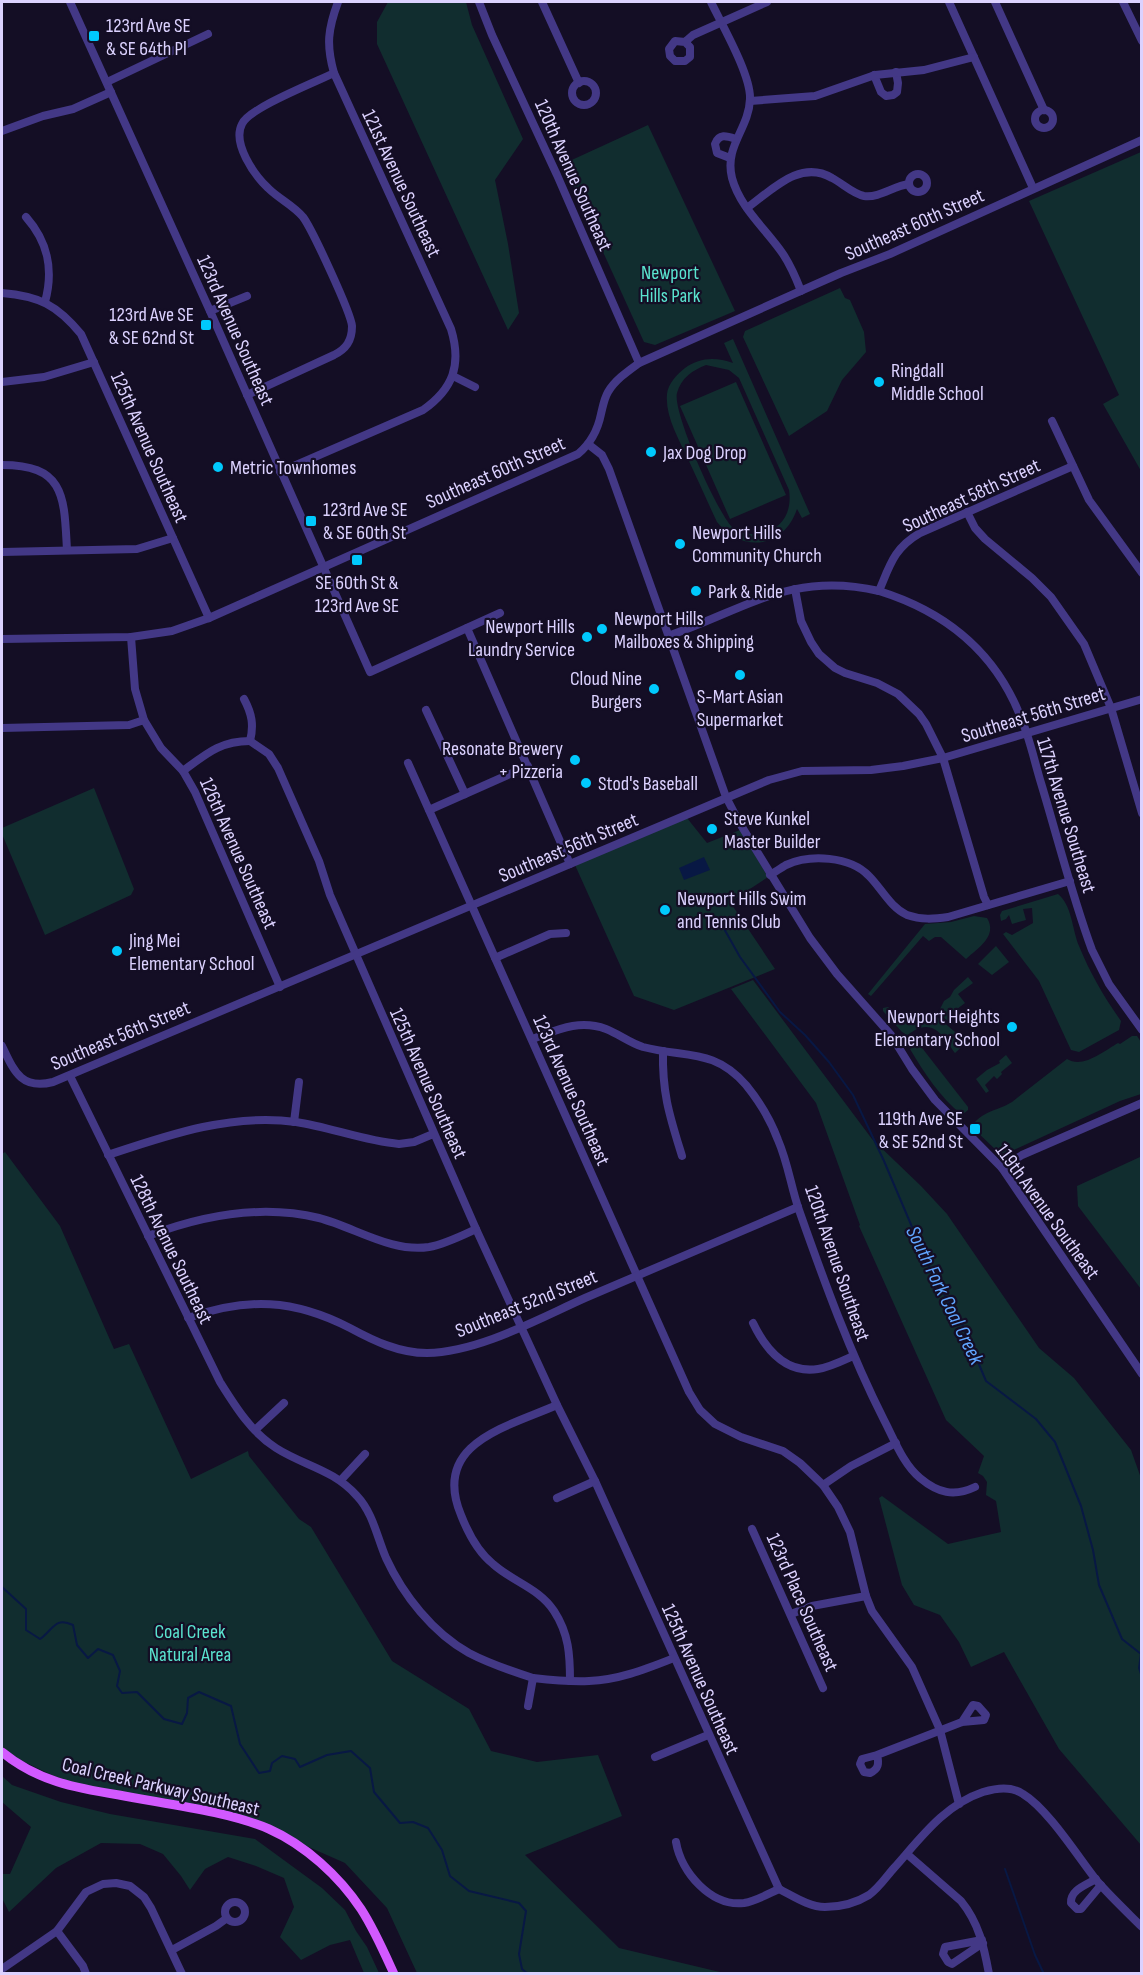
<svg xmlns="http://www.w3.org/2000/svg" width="1143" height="1975" viewBox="0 0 1143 1975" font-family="'Sofia Sans Condensed',sans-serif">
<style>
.green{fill:#112d2f;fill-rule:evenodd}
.water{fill:#081844}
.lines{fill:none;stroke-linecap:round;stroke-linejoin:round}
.stream{stroke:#081844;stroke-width:2}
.minor{stroke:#433886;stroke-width:8}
.major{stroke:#d259ff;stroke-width:9}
.poi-dot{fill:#00c9fd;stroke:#140e25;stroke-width:2}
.labels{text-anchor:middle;stroke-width:4.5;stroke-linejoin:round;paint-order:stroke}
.poi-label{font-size:20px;fill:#dcd2ff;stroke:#140e25;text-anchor:start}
.street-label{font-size:20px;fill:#dcd2ff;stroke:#140e25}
.park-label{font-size:20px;fill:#5ae3cf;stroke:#140e25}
.water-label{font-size:21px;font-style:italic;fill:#60a5ff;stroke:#140e25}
</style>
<rect width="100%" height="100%" fill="#140e25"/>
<g class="green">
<path d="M388,2h78l6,23 51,114 -28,41 13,64 11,69 -11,17 -131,-286v-22z"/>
<path d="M648,125l87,186 -80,34 -11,-3 -81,-178z"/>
<path d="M1141,152v319l-38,-67 16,-9 -90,-194z"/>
<path d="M840,288l5,10 5,2 14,32 2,20 -24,28 -15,31 -38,25 -46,-99 2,-6z"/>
<path d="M733,339l77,175 -8,4 -5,-9c-13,39 -55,45 -80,13 -10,-21 -19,-42 -29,-63 -9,-20 -23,-42 -21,-65 1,-10 10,-20 18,-26 15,-11 31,-11 48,-5l-9,-20zM706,365l23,5 10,8 50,112c4,26 -11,45 -39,44 -6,-1 -12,-2 -17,-6 -15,-13 -61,-117 -56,-135 4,-15 16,-23 29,-28z"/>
<path d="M736,382l50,113 -56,24 -50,-113z"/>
<path d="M94,788l40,101 -3,6 -86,40 -43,-101v-6z"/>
<path d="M687,818l20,25 33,-13 28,47 -38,25 45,67 -101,41 -40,-14 -59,-131z"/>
<path d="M1058,894c14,11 14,35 21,52 11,27 25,51 42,75l-2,9 -40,22 -8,-2 -32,-69 -36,-47 3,-2 6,3 21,-12 -1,-15 -9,1 3,11 -14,4 -3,-9 -3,4 -5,2 -1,-6 2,-4z"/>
<path d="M974,916l13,2c11,18 -9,30 -21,41l-25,-22h-6l-6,4 -6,-5 -52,60 -3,-2 57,-70 26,-2z"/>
<path d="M996,946l13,16 -17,13 -14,-11z"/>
<path d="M968,977l5,6 -15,11 7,9 -12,9 -5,9 -10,-8 6,-12 6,-4 4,-7z"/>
<path d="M753,980l119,159 49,47 26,28 92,134 35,30 57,72 11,31 -1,364 -82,-96 -55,-97 -33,15 -12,-25 -19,-27 -26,-10 -12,-20 -23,-87 3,-2 66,48 53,-12 -5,-31 -10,-6 1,-13 -4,-6 -5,-3 6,-17 -38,-36 -87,-194 1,-1 -44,-122 -85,-114z"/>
<path d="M888,1007c5,3 9,9 15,12 8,4 25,-1 33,-3l31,26 -12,11c-8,-11 -18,-31 -35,-25 -5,1 -9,5 -13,7l-5,-3 -19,-21v-3z"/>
<path d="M1132,1036h5l4,6v52l-21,7 -115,53 -8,-3 -22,-21 -1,-7c12,-13 23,-12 38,-21l55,-43c16,10 37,-8 51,-16l2,1z"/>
<path d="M916,1044h3l49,63v3l-6,5c-23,-19 -37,-41 -52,-66z"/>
<path d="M1006,1055l6,8 -11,9 1,2 -5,5 -3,-3 -9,9 4,6 -3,2 -10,-14 11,-9 13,-7 -1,-2z"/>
<path d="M5,1152l55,74 54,123 15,-5 62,135 57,-28 1,5 50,63 12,8 81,134 77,48 22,42 46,11 61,-7 24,61 -97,39 94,93 105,25h-307l-30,-65 -42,-45 -77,-34 -40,-14 -151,-28 -65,-31 -10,-10v-592z"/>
<path d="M1140,1157l2,3 -1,129 -63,-83 -1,-20z"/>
<path d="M2,1776l10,9 49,17 49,12 145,25 67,49 23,22 11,21 11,16 12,26h-15l-14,-33 -20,5 -29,15 -21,-23 14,-30 -10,-29 -28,-12 -28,-9 -23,12 -15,21 -9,-14 -18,-22 -23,-10 -39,-1 -45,25 -47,44 -7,-14v-24h8l21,-47 -29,-25z"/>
</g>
<path class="water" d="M704,857l6,13 -26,10 -5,-12z"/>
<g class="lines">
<g class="stream">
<path d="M718,918l22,39 40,55 25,23 24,27 24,33 31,66 48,113 30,50 24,57 50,38 19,23 26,64 12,44 6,35 23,54 19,15 -2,14 3,9"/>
<path d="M2,1587l24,22v21l14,9c13,-9 15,-23 33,-14l4,20 11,13 10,-9 15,6 7,16 -3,15 5,7 15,-1 27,27 18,5 5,-11 1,-15 11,-6 32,14 9,38 19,29 11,-2 2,-8 10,-7 13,3 5,8 27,-12 24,-4 19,17 4,24 26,31 13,-1 15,6 14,22 8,26 19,15 50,12 7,8 -7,43 3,15 6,5"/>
<path d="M1005,1869l30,86 9,19"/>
</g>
<g class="minor">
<path d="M70,2l140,309 160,361 130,-59"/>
<path d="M479,2l13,33 65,140 82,188"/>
<path d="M542,2l37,81"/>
<path d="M711,2c11,23 40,73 39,97 -1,30 -26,47 -18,79 8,30 34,51 51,76 8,12 13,24 18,37"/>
<path d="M949,2l84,186"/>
<path d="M995,2l49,108"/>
<path d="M1123,2l19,39"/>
<path d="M685,42l5,5v10l-5,4h-10l-5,-5 -1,-7 6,-8 10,1 8,-7 74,-33"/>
<path d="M874,75l7,17 5,4 7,-1 4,-3 1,-9 -2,-11"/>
<circle cx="584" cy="93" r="12"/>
<path d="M107,82l101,-48"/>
<path d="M750,101l65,-5 60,-21 49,-5 50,-13"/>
<circle cx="1044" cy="119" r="9"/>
<path d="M2,131l41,-15 30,-7 38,-17"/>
<path d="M730,158l-13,-5 -2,-9c4,-11 12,-8 21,-5"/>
<circle cx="918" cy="183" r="9"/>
<path d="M747,208c25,-18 53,-49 85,-30 10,5 21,16 32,18 16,2 29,-10 45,-12"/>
<path d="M26,217c22,25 28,52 19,85"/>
<path d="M2,293c37,3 55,12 79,41l128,284"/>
<path d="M210,311l37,-15"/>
<path d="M453,376l22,11"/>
<path d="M2,382l42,-5 50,-15"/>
<path d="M247,395l87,-40c12,-6 18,-14 18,-29 -1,-13 -40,-97 -49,-109 -10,-12 -24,-18 -35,-29 -14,-13 -36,-45 -26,-64 7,-16 74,-42 92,-51"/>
<path d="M1052,421l37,79 53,73"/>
<path d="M588,444l14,11 7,14 117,328 13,25 71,116 27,36 54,61 21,34 23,31 67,68 140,206"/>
<path d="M2,465c64,0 62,33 65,85"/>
<path d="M280,472l143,-62c30,-21 39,-45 28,-81l-117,-256c-8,-28 -6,-44 4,-71"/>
<path d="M967,512l8,16 10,11 47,39 19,19 33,47 27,64 31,105"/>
<path d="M2,552l135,-3 36,-11"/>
<path d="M795,589l6,32 10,21 8,12 16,14 10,5 32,10 21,11 21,20 7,10 17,34 41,139 4,8"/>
<path d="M879,591c64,20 114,59 140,122 10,22 15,47 22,70 17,56 31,113 51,167l17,34 33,46"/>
<path d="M467,628l103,236"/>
<path d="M668,636c78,-27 123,-65 211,-45 11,-26 15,-43 41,-58l153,-67"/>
<path d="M131,637l4,52 9,31 17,28 22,23 12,21 85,195"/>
<path d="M2,639l129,-2 41,-6 37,-13 369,-164c12,-10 20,-25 23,-40 2,-8 3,-15 7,-22 7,-12 20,-21 31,-29l202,-90 49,-19 252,-114"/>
<path d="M244,699c8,15 10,26 6,42l19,13 9,14 41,93 11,34 146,334 81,176 38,76 184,408"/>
<path d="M426,710l39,84"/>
<path d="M2,728l127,-3 15,-5"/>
<path d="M408,763l281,629 11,18 15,14 26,13 42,14 17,12 23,22 15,22 12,25 16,64 6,15 40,56 28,63 19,74"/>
<path d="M183,771c23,-17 37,-30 67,-30"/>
<path d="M429,810l99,-44"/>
<path d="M770,875c5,-3 11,-7 16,-10 24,-11 64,-9 83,11 13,13 21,31 38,39 14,5 27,4 41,2l122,-36"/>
<path d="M495,958l55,-24 16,-1"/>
<path d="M532,1039c25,-9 47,-20 74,-10 13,5 24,14 37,18 42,11 71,1 103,38 13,16 25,36 32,55 10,23 13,47 21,70 25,71 51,143 85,210 10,19 19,44 36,58 18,15 34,19 55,9"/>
<path d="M2,1046c12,25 19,44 51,36l716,-302 33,-9 69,-1 32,-4 40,-8 199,-59"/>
<path d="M663,1051c-1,43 7,66 19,105"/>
<path d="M70,1076l150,306c15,24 31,50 56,66 28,18 57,21 81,48 16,17 20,41 29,62 17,37 47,75 83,95 21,11 42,18 64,25"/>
<path d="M294,1122l5,-40"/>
<path d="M108,1155c60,-20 123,-42 188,-33 34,5 68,19 103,22l15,-2 19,-8"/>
<path d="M1002,1168l20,-13 120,-52"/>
<path d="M148,1236c55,-21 113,-32 171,-18 35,9 73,35 110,29 16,-3 32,-11 47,-18"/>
<path d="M188,1318c59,-21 106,-19 162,10 24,13 49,25 77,25 52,-1 111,-34 158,-55 71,-31 142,-61 213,-91"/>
<path d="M753,1323c12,25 32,51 65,46 12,-2 24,-8 35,-13"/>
<path d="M557,1405c-50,22 -126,38 -96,110 7,18 17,37 32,49 20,18 46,24 61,47 15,23 16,44 16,70"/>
<path d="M255,1430l29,-27"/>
<path d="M341,1480l24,-26"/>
<path d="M823,1485l28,-19 45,-23"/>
<path d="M557,1498l38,-17"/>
<path d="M752,1529l71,159"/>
<path d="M791,1614l21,-8 54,-10"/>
<path d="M528,1706l5,-28c18,2 37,4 56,3 30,-1 57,-12 85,-23"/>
<path d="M877,1755l-15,4 -2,5 4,8 6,1c9,-4 9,-10 7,-18l85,-33 22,-2 2,-5 -8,-9 -5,-1 -11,17"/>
<path d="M655,1757l53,-22"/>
<path d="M676,1842c5,30 35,65 68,61 12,-2 24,-9 35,-14"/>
<path d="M907,1854l54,47c18,22 23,46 28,73"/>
<path d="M1096,1879c-10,6 -26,11 -25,24l6,6h4l20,-24"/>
<path d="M779,1889c14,7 30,18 46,18 15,0 31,-4 44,-12 10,-7 17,-18 25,-27 26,-29 50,-63 89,-76 14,-4 28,-6 40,2 25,15 55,63 74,87 14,16 30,31 45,46"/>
<circle cx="235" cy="1912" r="10"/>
<path d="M57,1931l26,35 3,8"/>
<path d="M982,1940l-37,7 -2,7 5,8 4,2 31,-21"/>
<path d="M172,1950l44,-24 11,-8"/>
<path d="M2,1969l55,-38 29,-39 17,-8 13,-1 14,3 14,11 7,11 31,66"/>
</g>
<path class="major" d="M2,1752c35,29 73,36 117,43 46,9 108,16 150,34 36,16 70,47 92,80 13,20 23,43 33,65"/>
</g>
<g class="poi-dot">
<rect x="88" y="30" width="12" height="12" rx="3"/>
<rect x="200" y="319" width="12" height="12" rx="3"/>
<circle cx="879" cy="382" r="6"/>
<circle cx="651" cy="452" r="6"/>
<circle cx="218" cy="467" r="6"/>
<rect x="305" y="515" width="12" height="12" rx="3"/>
<circle cx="680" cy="544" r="6"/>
<rect x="351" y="554" width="12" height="12" rx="3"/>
<circle cx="696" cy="591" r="6"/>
<circle cx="602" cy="629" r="6"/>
<circle cx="587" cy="637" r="6"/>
<circle cx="740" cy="675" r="6"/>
<circle cx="654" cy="689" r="6"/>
<circle cx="575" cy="760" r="6"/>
<circle cx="586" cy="783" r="6"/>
<circle cx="712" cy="829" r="6"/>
<circle cx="665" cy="910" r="6"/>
<circle cx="117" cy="951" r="6"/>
<circle cx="1012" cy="1027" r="6"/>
<rect x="969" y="1123" width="12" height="12" rx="3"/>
</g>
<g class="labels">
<g class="poi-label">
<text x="106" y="32">123rd Ave SE<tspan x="106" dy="23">&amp; SE 64th Pl</tspan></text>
<text x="194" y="321" text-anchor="end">123rd Ave SE<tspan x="194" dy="23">&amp; SE 62nd St</tspan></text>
<text x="891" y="377">Ringdall<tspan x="891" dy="23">Middle School</tspan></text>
<text x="663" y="459">Jax Dog Drop</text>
<text x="230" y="474">Metric Townhomes</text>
<text x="323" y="516">123rd Ave SE<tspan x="323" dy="23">&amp; SE 60th St</tspan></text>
<text x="692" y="539">Newport Hills<tspan x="692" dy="23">Community Church</tspan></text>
<text x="357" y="589" text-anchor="middle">SE 60th St &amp;<tspan x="357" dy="23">123rd Ave SE</tspan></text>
<text x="708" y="598">Park &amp; Ride</text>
<text x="614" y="625">Newport Hills<tspan x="614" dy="23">Mailboxes &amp; Shipping</tspan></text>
<text x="575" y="633" text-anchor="end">Newport Hills<tspan x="575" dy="23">Laundry Service</tspan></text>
<text x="642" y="685" text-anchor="end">Cloud Nine<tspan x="642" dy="23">Burgers</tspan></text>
<text x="740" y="703" text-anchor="middle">S-Mart Asian<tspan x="740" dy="23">Supermarket</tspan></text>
<text x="563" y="755" text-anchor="end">Resonate Brewery<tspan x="563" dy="23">+ Pizzeria</tspan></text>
<text x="598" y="790">Stod's Baseball</text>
<text x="724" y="825">Steve Kunkel<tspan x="724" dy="23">Master Builder</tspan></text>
<text x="677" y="905">Newport Hills Swim<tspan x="677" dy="23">and Tennis Club</tspan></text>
<text x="129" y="947">Jing Mei<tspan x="129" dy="23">Elementary School</tspan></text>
<text x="1000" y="1023" text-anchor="end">Newport Heights<tspan x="1000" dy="23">Elementary School</tspan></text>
<text x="963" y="1125" text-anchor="end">119th Ave SE<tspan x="963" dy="23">&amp; SE 52nd St</tspan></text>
</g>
<g class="street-label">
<text transform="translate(574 175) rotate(66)" y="7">120th Avenue Southeast</text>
<text transform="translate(402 183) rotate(65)" y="7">121st Avenue Southeast</text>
<text transform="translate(914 224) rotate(-24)" y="7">Southeast 60th Street</text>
<text transform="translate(236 330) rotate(66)" y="7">123rd Avenue Southeast</text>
<text transform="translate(150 447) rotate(66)" y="7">125th Avenue Southeast</text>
<text transform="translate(495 472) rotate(-24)" y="7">Southeast 60th Street</text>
<text transform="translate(971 495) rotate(-25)" y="7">Southeast 58th Street</text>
<text transform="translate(1033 714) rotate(-17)" y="7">Southeast 56th Street</text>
<text transform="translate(1067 815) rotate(73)" y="7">117th Avenue Southeast</text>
<text transform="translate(568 847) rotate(-23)" y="7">Southeast 56th Street</text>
<text transform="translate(239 853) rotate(66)" y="7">126th Avenue Southeast</text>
<text transform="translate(120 1035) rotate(-23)" y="7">Southeast 56th Street</text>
<text transform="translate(429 1083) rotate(66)" y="7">125th Avenue Southeast</text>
<text transform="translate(572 1090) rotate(66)" y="7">123rd Avenue Southeast</text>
<text transform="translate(1048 1211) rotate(54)" y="7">119th Avenue Southeast</text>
<text transform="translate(172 1249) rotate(64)" y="7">128th Avenue Southeast</text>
<text transform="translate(838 1263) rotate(71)" y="7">120th Avenue Southeast</text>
<text transform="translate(526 1303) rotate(-22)" y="7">Southeast 52nd Street</text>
<text transform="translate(803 1602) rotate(66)" y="7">123rd Place Southeast</text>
<text transform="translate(701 1679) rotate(66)" y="7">125th Avenue Southeast</text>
<text transform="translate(161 1786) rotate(13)" y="7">Coal Creek Parkway Southeast</text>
</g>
<g class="park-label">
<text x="670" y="279">Newport<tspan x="670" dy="23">Hills Park</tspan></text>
<text x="190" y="1638">Coal Creek<tspan x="190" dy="23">Natural Area</tspan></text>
</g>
<g class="water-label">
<text transform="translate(945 1295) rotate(64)" y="7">South Fork Coal Creek</text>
</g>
</g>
<rect width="1143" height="1975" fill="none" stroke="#dcd2ff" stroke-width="6"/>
</svg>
